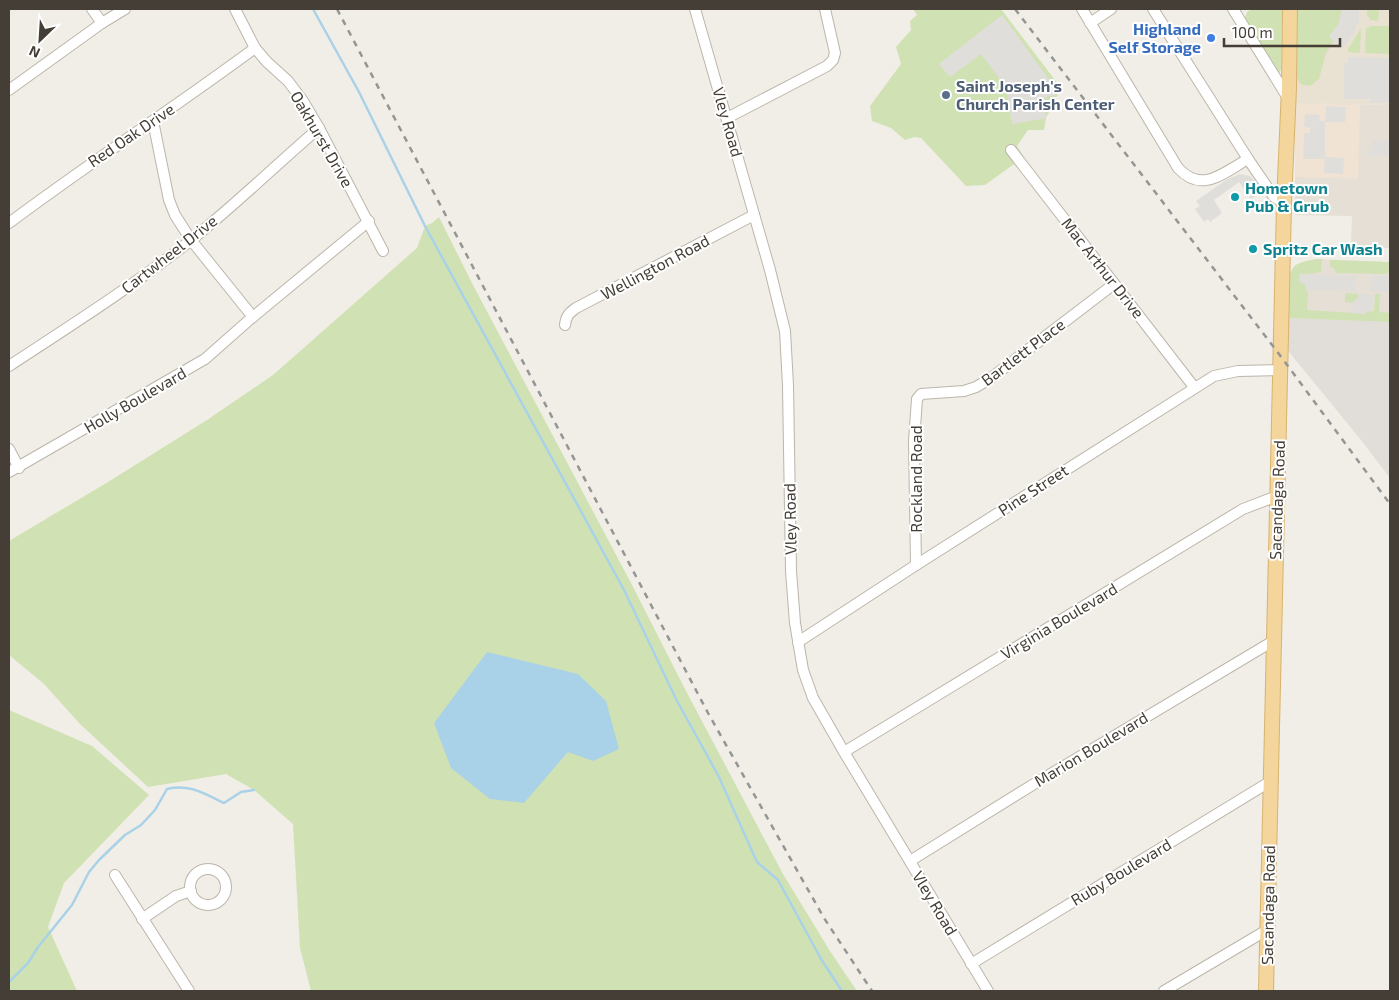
<svg xmlns="http://www.w3.org/2000/svg" width="1399" height="1000" viewBox="0 0 1399 1000" font-family="'Exo 2',sans-serif">
<style>
.residential{fill:#e5dfd5}
.commercial{fill:#f1e3d4}
.industrial{fill:#e1ddd8}
.education{fill:#e9e1d2}
.green{fill:#d0e2b3}
.parking{fill:#e0dedb}
.water{fill:#a9d2e8}
.lines{fill:none;stroke-linecap:round;stroke-linejoin:round}
.stream{stroke:#a9d2e8;stroke-width:2.5}
.minor-casing{stroke:#bcb5aa;stroke-width:12}
.major-casing{stroke:#d7b26f;stroke-width:16}
.minor{stroke:#fff;stroke-width:10}
.major{stroke:#f4d69d;stroke-width:14}
.rail{stroke:#959595;stroke-width:2.5;stroke-dasharray:6 6;stroke-linecap:butt}
.shop-dot{fill:#3f7fe0;stroke:#fff;stroke-width:2}
.service-dot{fill:#5c6f8a;stroke:#fff;stroke-width:2}
.culture-dot{fill:#0f9aa8;stroke:#fff;stroke-width:2}
.labels{text-anchor:middle;stroke-width:4;stroke-linejoin:round;paint-order:stroke}
.shop-label{font-size:16px;font-weight:bold;fill:#366cbe;stroke:#fff;text-anchor:end}
.service-label{font-size:16px;font-weight:bold;fill:#4e5e75;stroke:#fff;text-anchor:start}
.street-label{font-size:16px;fill:#443e36;stroke:#fff}
.culture-label{font-size:16px;font-weight:bold;fill:#0d838f;stroke:#fff;text-anchor:start}
</style>
<rect width="100%" height="100%" fill="#f1eee7"/>
<g class="residential">
<path d="M1295,103l95,2v143l-39,-2 1,-30 -57,-1z"/>
<path d="M1317,259l73,3v60l-101,-4 1,-45 6,-8 10,-4z"/>
</g>
<path class="commercial" d="M1295,103l65,2 -2,74 -63,-2z"/>
<path class="industrial" d="M1289,318l101,4v156l-29,-38 -76,-93z"/>
<path class="education" d="M1298,9h92v96l-95,-2z"/>
<g class="green">
<path d="M913,9h88l60,79 -15,30 -2,12h-16l-11,16 7,11 -39,28 -19,1 -45,-48 -7,-1 -9,3 -14,-12 -19,-7 -2,-15 31,-42 -5,-17 15,-17 -1,-9 7,-6z"/>
<path d="M1252,9h30l-1,61 -2,3 -35,-53 3,-8z"/>
<path d="M1298,9h44l-3,14 -10,14 5,4 -8,12 -7,26 -9,7 -10,-2 -3,-7z"/>
<path d="M1367,9h12l-1,12 -8,-1 -1,-3h-2z"/>
<path d="M1369,26h21v28l-25,-1 1,-25h3z"/>
<path d="M1361,28l-1,25 -12,-1v-3z"/>
<path d="M439,217l35,70 157,296 55,108 97,183 47,77 27,40h-546l-11,-43 -7,-124 -39,-34 -28,-16 -78,13 -68,-63 -36,-40 -35,-29v-114l99,-59 99,-62 66,-45 144,-127 8,-22 7,-3z"/>
<path d="M1317,259h5l-1,13 -21,3 6,10v5l2,3 -1,17 46,3 21,-2 1,-17h5l-1,18 11,1v9l-101,-4c0,-10 0,-19 0,-29 1,-24 4,-26 28,-30z"/>
<path d="M1330,260l59,2 1,9 -4,3 -50,-1 -2,-5 -4,-1z"/>
<path d="M1345,293l14,1 -1,4 -6,5 -7,-1z"/>
<path d="M9,710l83,36 57,49 -85,88 -16,44 29,64h-68z"/>
</g>
<g class="parking">
<path d="M1342,9h17v11l-5,13 -12,16 -13,-12 10,-14z"/>
<path d="M1002,15l56,77 -5,4h-5l-4,3 2,19 -34,6 -6,-37 -25,-33 -31,23 -11,-13z"/>
<path d="M1348,57l42,1v45h-20v-4h-26v-35l4,-1z"/>
<path d="M1326,106l20,1 -1,15h-20v35l19,1 -1,16 -19,-1 1,-14h-22l1,-26h6v-5l-6,-1 1,-13 15,1 -1,6h6z"/>
<path d="M1371,140l19,1v15h-22v-5l3,-1z"/>
<path d="M1240,174l10,2 13,15 -12,8 -12,-17 -25,18 8,13 -12,9 -2,-3 -4,3 -9,-13 5,-3 -4,-5 30,-21z"/>
<path d="M1299,274l57,2v15l-50,-1 -1,-6 -5,-1z"/>
<path d="M1371,276h19v16l-20,-1z"/>
<path d="M1359,294h14l-1,17h-4l-3,3 -13,-1 1,-12 4,-1z"/>
</g>
<path class="water" d="M487,652l91,22 28,27 13,48 -26,12 -25,-9 -44,51 -34,-4 -39,-31 -17,-45z"/>
<g class="lines">
<g class="stream">
<path d="M313,9l46,83 66,134 199,364 53,111 41,74 39,87 21,18 43,79 21,32"/>
<path d="M9,982l19,-19 10,-16 34,-42 17,-33 10,-12 26,-25 16,-10 14,-15 12,-21c23,-5 36,4 57,14l17,-11 13,-2"/>
</g>
<defs>
<g id="minor">
<path d="M92,9l10,14"/>
<path d="M235,9l20,39 12,14 21,19 15,20 16,27 64,123"/>
<path d="M695,9l75,261 15,61 3,54 3,186 4,52 8,47 10,28 31,54 144,239"/>
<path d="M1082,9l96,159c24,26 45,5 70,-9"/>
<path d="M1153,9l95,150 26,38 10,6"/>
<path d="M1233,9l55,89"/>
<path d="M1090,23l21,-14"/>
<path d="M9,90l93,-67 23,-14"/>
<path d="M727,118l100,-52 6,-6 2,-7 -10,-44"/>
<path d="M153,121l16,79 6,15 16,25 62,77"/>
<path d="M1011,150l183,237"/>
<path d="M9,223c80,-60 165,-115 246,-175"/>
<path d="M565,325c1,-9 4,-12 11,-17l178,-93"/>
<path d="M9,366c61,-40 124,-80 181,-125 45,-36 86,-76 129,-113"/>
<path d="M9,449l10,19"/>
<path d="M9,472l196,-113 43,-38 121,-100"/>
<path d="M916,565l-2,-124 3,-42 4,-5 43,-3 12,-4 15,-9 123,-94"/>
<path d="M798,642l118,-77 298,-189 24,-5 43,-1"/>
<path d="M844,752l399,-243 34,-13"/>
<path d="M910,861l124,-77 241,-144"/>
<circle cx="208" cy="887" r="18"/>
<path d="M115,875l74,116"/>
<path d="M142,919l34,-23 15,-5"/>
<path d="M971,964l300,-183"/>
<path d="M1164,991l103,-61"/>
</g>
<path id="major" d="M1266,991l18,-788 5,-115 1,-79"/>
</defs>
<use href="#minor" class="minor-casing"/>
<use href="#major" class="major-casing"/>
<use href="#minor" class="minor"/>
<use href="#major" class="major"/>
<g class="rail">
<path d="M337,9l371,704 116,205 48,73"/>
<path d="M1015,9l267,349 108,146"/>
</g>
</g>
<circle class="shop-dot" cx="1211" cy="38" r="5"/>
<circle class="service-dot" cx="946" cy="95" r="5"/>
<g class="culture-dot">
<circle cx="1235" cy="197" r="5"/>
<circle cx="1253" cy="249" r="5"/>
</g>
<g class="labels">
<g class="shop-label">
<text x="1201" y="35">Highland<tspan x="1201" dy="18">Self Storage</tspan></text>
</g>
<g class="service-label">
<text x="956" y="92">Saint Joseph's<tspan x="956" dy="18">Church Parish Center</tspan></text>
</g>
<g class="street-label">
<text transform="translate(728 122) rotate(74)" y="6">Vley Road</text>
<text transform="translate(131 135) rotate(-34)" y="6">Red Oak Drive</text>
<text transform="translate(322 139) rotate(60)" y="6">Oakhurst Drive</text>
<text transform="translate(169 254) rotate(-38)" y="6">Cartwheel Drive</text>
<text transform="translate(655 267) rotate(-28)" y="6">Wellington Road</text>
<text transform="translate(1103 268) rotate(52)" y="6">Mac Arthur Drive</text>
<text transform="translate(1023 352) rotate(-37)" y="6">Bartlett Place</text>
<text transform="translate(135 400) rotate(-30)" y="6">Holly Boulevard</text>
<text transform="translate(916 479) rotate(-90)" y="6">Rockland Road</text>
<text transform="translate(1033 490) rotate(-33)" y="6">Pine Street</text>
<text transform="translate(1277 500) rotate(-88)" y="6">Sacandaga Road</text>
<text transform="translate(790 519) rotate(-91)" y="6">Vley Road</text>
<text transform="translate(1059 621) rotate(-31)" y="6">Virginia Boulevard</text>
<text transform="translate(1091 749) rotate(-31)" y="6">Marion Boulevard</text>
<text transform="translate(1121 872) rotate(-31)" y="6">Ruby Boulevard</text>
<text transform="translate(935 903) rotate(59)" y="6">Vley Road</text>
<text transform="translate(1268 905) rotate(-89)" y="6">Sacandaga Road</text>
</g>
<g class="culture-label">
<text x="1245" y="194">Hometown<tspan x="1245" dy="18">Pub &amp; Grub</tspan></text>
<text x="1263" y="255">Spritz Car Wash</text>
</g>
</g>
<rect width="1399" height="1000" fill="none" stroke="#443e36" stroke-width="20"/>
<g transform="translate(40 40) rotate(205)" stroke="#ffffff" stroke-width="4" paint-order="stroke">
<path d="M0-4L9 19L0 12L-9 19Z" fill="#443e36"/>
<text y="-8" font-size="14" font-weight="bold" text-anchor="middle" fill="#443e36">N</text>
</g>
<path d="M1224 38v8h116v-8" fill="none" stroke="#443e36" stroke-width="2.5"/>
<text x="1232" y="38" font-size="15" fill="#443e36" stroke="#ffffff" stroke-width="4" paint-order="stroke">100 m</text>
</svg>
